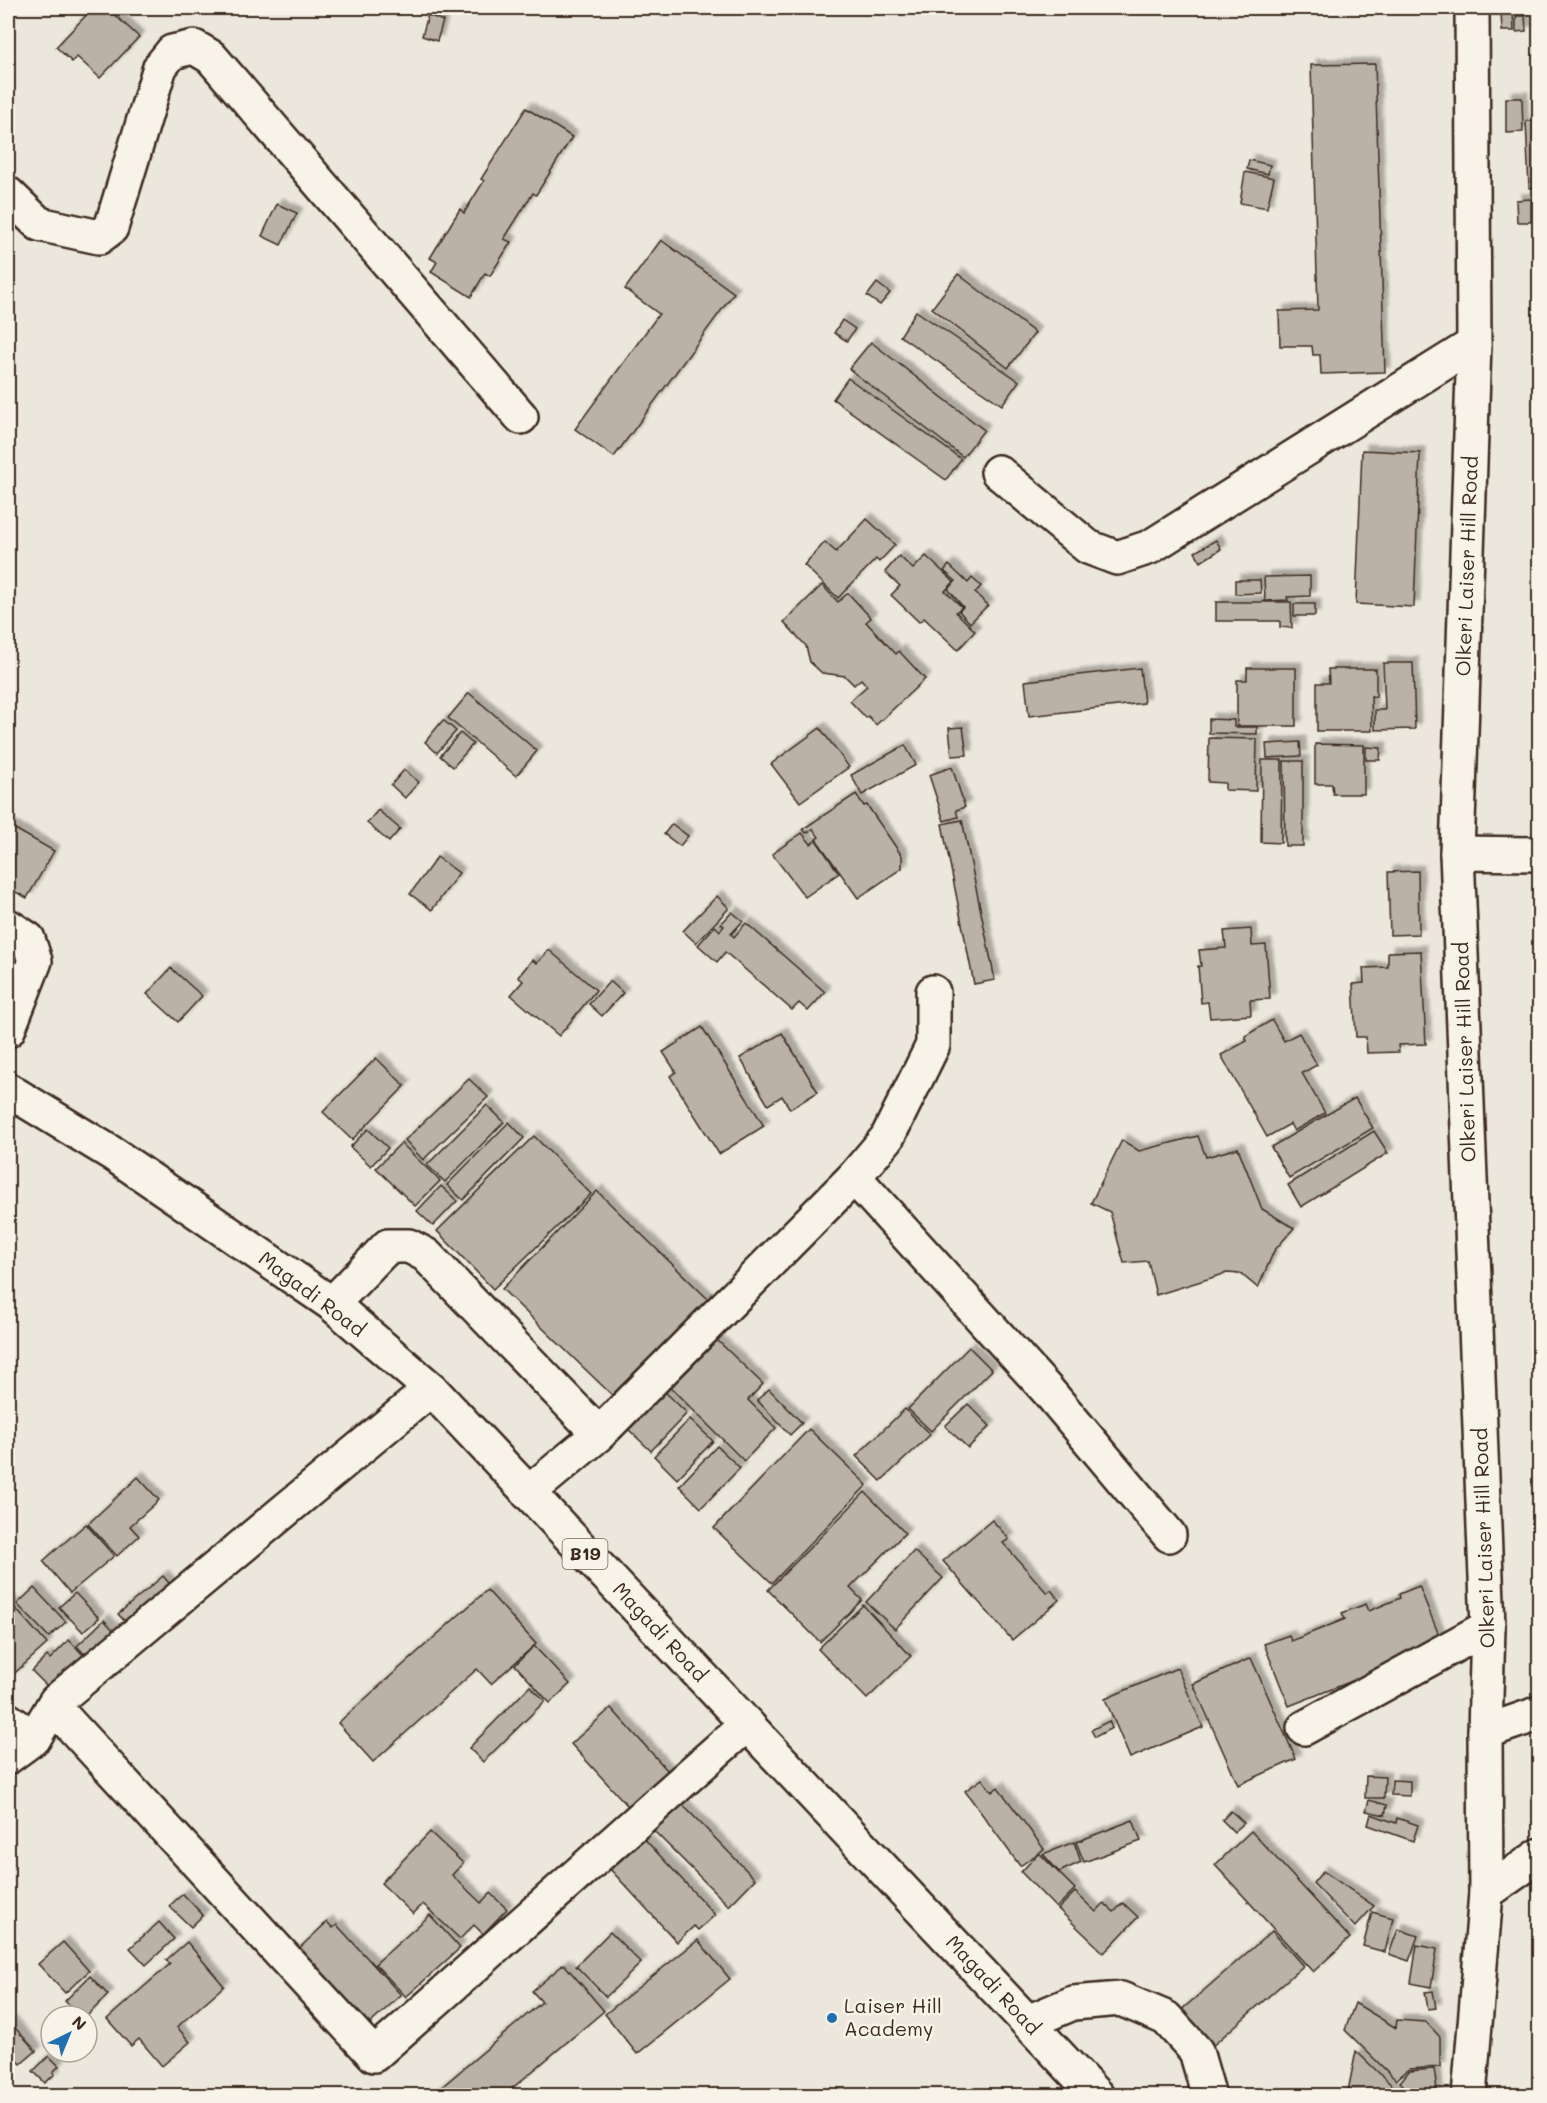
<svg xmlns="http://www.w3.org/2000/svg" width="1547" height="2103" viewBox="0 0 1547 2103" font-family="Mali,sans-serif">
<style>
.building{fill:#bab2a7;stroke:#3b2a1e;stroke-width:1.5;filter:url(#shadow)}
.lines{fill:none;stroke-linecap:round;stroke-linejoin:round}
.minor-casing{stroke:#3b2a1e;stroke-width:38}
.highway-casing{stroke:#3b2a1e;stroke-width:38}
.minor{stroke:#f7f3e8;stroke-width:33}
.highway{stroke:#f7f3e8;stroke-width:33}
.poi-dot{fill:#1f6fb2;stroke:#f7f3e8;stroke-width:2}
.labels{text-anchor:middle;stroke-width:5;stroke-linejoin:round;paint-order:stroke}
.shield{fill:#f7f3e8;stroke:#73665b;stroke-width:1.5}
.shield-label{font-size:18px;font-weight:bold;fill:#3b2a1e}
.street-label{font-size:20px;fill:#3b2a1e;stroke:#f7f3e8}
.poi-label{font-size:20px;fill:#3b2a1e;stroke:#f7f3e8;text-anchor:start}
</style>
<defs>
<filter id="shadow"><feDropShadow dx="5.5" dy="-5.5" stdDeviation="1.5" flood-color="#0004"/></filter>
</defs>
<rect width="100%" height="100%" fill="#ece7dc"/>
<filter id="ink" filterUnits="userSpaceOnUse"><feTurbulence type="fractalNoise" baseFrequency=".0167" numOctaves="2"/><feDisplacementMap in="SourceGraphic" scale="12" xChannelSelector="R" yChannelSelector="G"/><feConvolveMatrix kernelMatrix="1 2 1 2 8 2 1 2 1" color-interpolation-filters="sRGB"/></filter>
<g filter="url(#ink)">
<g class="building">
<path d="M93,8h14l32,29 -39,41 -23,-21 -5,5 -16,-15z"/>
<path d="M1501,12h12l1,19h-12z"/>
<path d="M428,15l15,6 -6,20 -15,-5z"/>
<path d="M1516,16h9l1,15 -10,1z"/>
<path d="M1375,64l10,308 -64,2 -1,-19h-7l-1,-9h-32l-1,-35 39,-1 -7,-245z"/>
<path d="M1506,98h16l1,34 -17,1z"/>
<path d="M526,108l46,29 -36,58 -3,-2 -29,46 7,3 -21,34 -5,-3 -14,24 -40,-25 6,-10 -7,-4 30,-49 4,4 20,-32 -3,-2z"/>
<path d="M1526,121h14v66l-11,1z"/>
<path d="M1249,160l21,5 -2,9 -21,-5z"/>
<path d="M1245,172l29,6 -7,30 -27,-5z"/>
<path d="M1531,199v23h-14l-1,-22z"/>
<path d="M277,204l20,9 -16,32 -19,-9z"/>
<path d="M661,240l73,53 -120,164 -39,-28 84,-115 -34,-25z"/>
<path d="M958,274l77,59 -27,35 -76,-60z"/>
<path d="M877,283l13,10 -10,12 -13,-9z"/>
<path d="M916,311l103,70 -17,24 -102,-69z"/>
<path d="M842,320l13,9 -8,12 -13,-8z"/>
<path d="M871,342l113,88 -21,27 -114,-88z"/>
<path d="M848,378l113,81 -15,21 -113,-81z"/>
<path d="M1362,450l58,3 -6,154 -58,-3z"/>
<path d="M867,519l28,26 -16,17 -3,-3 -38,39 -34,-33 21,-23 11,10z"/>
<path d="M1216,540l5,9 -20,13 -6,-10z"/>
<path d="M899,556l14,13 13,-13 28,26 -9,9 17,16 -6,5 19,19 -17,19 -34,-32 -5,4 -28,-27 9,-9 -15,-14z"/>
<path d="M949,565l19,18 4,-5 9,8 -6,7 13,12 -18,18 -11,-12 4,-4 -15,-18 8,-8 -12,-10z"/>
<path d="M1310,576v20l-23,1 1,3 -23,1 -1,-24z"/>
<path d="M1235,580h25l1,13 -26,1z"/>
<path d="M822,585l16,17 10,-9 23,25 -5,4 30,32 3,-3 26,28 -49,46 -8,-9 -2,2 -16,-17 17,-15 -6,-7 -7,6 -9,-9 -23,-3 -12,-11 -4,-16 -22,-24z"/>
<path d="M1216,602h75l1,26 -12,-1v-6h-64z"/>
<rect x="1294" y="604" width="21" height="12"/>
<path d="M1383,663h30l2,66 -40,1v-20h10z"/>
<path d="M1140,668l4,35 -115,13 -4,-35z"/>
<path d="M1247,668h49v58h-59v-46h10z"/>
<path d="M1328,669h48v28l-5,-1 1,35h-55v-48h12z"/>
<path d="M469,693l68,58 -21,25 -68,-58z"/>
<path d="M1209,719l25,1v7h23v7l-48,-1z"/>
<path d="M443,720l13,11 -19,22 -12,-11z"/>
<path d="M963,727l4,28 -15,1 -3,-28z"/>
<path d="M820,728l29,39 -49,35 -29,-38z"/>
<path d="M460,733l13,11 -20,23 -13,-11z"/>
<path d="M1209,738l48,1 -1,52 -31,-1v-7l-17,-1z"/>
<path d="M1300,742l1,14 -34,2 -1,-14z"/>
<path d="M1315,744l49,1v49h-31l-1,-10h-17z"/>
<path d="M905,745l11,20 -54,30 -11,-20z"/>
<path d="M1366,747l15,1 -1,12h-14z"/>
<path d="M1262,760h20l-1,83 -20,-1z"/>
<path d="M1284,761h19v85h-18z"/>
<path d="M952,767l13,40 -9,3 2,7 -14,4 -15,-46z"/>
<path d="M404,770l15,12 -14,16 -14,-13z"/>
<path d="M856,794l8,12 3,-1 35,51v12l-44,30 -42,-59 3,-2 -6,-8 -7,4 -3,-4z"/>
<path d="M378,810l22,19 -11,13 -22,-19z"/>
<path d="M962,820l33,160 -21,4 -32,-160z"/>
<path d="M672,824l16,12 -8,10 -16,-12z"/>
<path d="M8,825l46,26 -27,47 -19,-10z"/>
<path d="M802,833l9,11 5,-4 23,33 -34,24 -33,-43z"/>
<path d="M437,857l22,16 -27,37 -22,-16z"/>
<path d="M1418,871l1,63 -29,1 -2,-63z"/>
<path d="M717,896l12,12 -33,35 -13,-12z"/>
<path d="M732,912l11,9 -12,13 3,3 12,-14 79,69 -17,19 -9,-8 -7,7 -67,-58 -8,10 -19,-17 17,-19 5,5 4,-5 -3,-2z"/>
<path d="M1251,929l1,17 14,-1 4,54 -20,1 1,15 -41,3 -2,-16 -7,1 -3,-37h3l-2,-16 27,-2 -2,-17z"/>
<path d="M549,950l47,40 -37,46 -48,-41 12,-14 -5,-4 14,-17 5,3z"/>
<path d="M1421,951l5,93 -28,1 1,7 -32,1 -1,-16h-10l-3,-53 11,-1 -1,-15 25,-1v-15z"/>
<path d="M171,968l31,28 -24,26 -31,-28z"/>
<path d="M610,981l13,12 -21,23 -13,-12z"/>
<path d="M1272,1020l12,21 15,-8 18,32 -15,8 23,40 -31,18 -4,-7 -23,13 -46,-82 26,-14 -2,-5z"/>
<path d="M702,1027l62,99 -45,28 -49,-78 6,-4 -13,-20z"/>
<path d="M782,1033l36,59 -28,17 -8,-13 -14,9 -28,-47z"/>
<path d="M376,1058l29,28 -53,54 -29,-28z"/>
<path d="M469,1079l19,18 -65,63 -18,-20z"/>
<path d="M1355,1098l18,30 -84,50 -18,-31z"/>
<path d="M487,1105l17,17 -59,60 -18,-17z"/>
<path d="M509,1122l15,16 -61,62 -16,-15z"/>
<path d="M368,1129l20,19 -17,18 -21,-19z"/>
<path d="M1374,1131l14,22 -87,54 -13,-22z"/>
<path d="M534,1136l57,58 -98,95 -56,-58z"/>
<path d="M1198,1136l8,21 32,-9 24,61 32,19 -20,23 -16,37 -17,-14 -14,-1 -71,22 -8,-34 -24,2 -14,-51 -19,-9 31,-63 17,11z"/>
<path d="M401,1143l39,38 -25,25 -39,-38z"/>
<path d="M441,1186l16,15 -24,25 -16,-15z"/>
<path d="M597,1191l112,109 -95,97 -112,-108z"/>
<path d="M716,1339l47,45 -15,16 28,28 -32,33 -74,-74z"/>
<path d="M969,1347l23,23 -61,61 -23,-22z"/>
<path d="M769,1389l33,34 -12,12 -33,-35z"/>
<path d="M664,1391l23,22 -36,38 -23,-22z"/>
<path d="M968,1404l22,22 -22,22 -23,-22z"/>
<path d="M905,1409l25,26 -49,46 -25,-25z"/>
<path d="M690,1419l23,22 -36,38 -23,-23z"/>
<path d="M809,1429l58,56 -95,98 -58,-55z"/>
<path d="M717,1446l23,22 -39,40 -22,-22z"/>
<path d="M138,1477l21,23 -29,26 9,10 -22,20 -29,-32z"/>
<path d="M865,1492l40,41 -55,55 12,12 -42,42 -52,-52z"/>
<path d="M992,1520l17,19 -6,4 44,50 4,-3 8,10 -47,40 -69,-79z"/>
<path d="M86,1524l28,32 -44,37 -27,-32z"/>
<path d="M914,1551l29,27 -48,51 -29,-27z"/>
<path d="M163,1576l10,12 -44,38 -11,-12z"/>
<path d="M1419,1586l24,59 -154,61 -25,-62 25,-9 2,6 54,-22 -3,-6 24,-9 3,7 31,-13 -1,-4z"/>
<path d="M34,1588l32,34 -17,15 -32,-33z"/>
<path d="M487,1590l49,54 -45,40 -14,-15 -104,93 -35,-39z"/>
<path d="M75,1593l24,25 -16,14 -24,-25z"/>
<path d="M8,1600l39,44 -39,35z"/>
<path d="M863,1605l48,51 -44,43 -49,-50z"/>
<path d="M104,1620l10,11 -27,26 -10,-11z"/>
<path d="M69,1640l17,18 -33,34 -21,-21 15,-15 3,3z"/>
<path d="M534,1646l36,38 -20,19 -35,-38z"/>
<path d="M1251,1658l45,101 -58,26 -45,-101z"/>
<path d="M1177,1668l26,59 -73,31 -25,-59z"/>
<path d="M530,1686l15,15 -62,61 -14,-14z"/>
<path d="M611,1708l66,73 -39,36 -67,-73z"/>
<path d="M1109,1721l3,7 -17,9 -4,-7z"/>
<path d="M1366,1776l19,1 -1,21h-19z"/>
<path d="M982,1779l10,13 6,-5 46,62 -24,17 -55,-75z"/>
<path d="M1392,1780l18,1v15l-19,-1z"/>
<path d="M674,1796l81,83 -26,27 -83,-83z"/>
<path d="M1369,1800l18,5 -2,10 -19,-4z"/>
<path d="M1231,1811l13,12 -10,9 -12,-12z"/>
<path d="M1371,1814l25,9 1,-5 21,7 -5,16 -45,-16z"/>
<path d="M1133,1820l8,21 -57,21 -8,-20z"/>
<path d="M1251,1831l99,107 -37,34 -98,-107z"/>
<path d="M430,1832l33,31 -11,12 29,28 9,-10 17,16 -24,25 -9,-9 -14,14 -37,-35 -10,10 -32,-31z"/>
<path d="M638,1832l77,83 -17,15 -4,-4 -17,16 -67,-73 14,-12 -7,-6z"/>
<path d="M1074,1842l7,20 -22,10 -16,-18z"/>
<path d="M1039,1853l36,36 -19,19 -35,-36z"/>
<path d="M1323,1871l51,35 -19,21 -42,-44z"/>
<path d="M1075,1892l21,20 8,-9 10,9 9,-9 15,14 -34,36 -46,-44z"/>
<path d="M183,1894l20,21 -12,12 -22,-21z"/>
<path d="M1372,1912l21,6 -8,34 -22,-6z"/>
<path d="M430,1915l30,33 -54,49 -31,-33z"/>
<path d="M159,1922l15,17 -28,26 -16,-17z"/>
<path d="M327,1922l6,6 4,-3 64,70 -40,37 -70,-76z"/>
<path d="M1398,1929l20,7 -9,25 -20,-7z"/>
<path d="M1272,1931l31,35 -93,82 -31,-36z"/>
<path d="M610,1932l31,31 -35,34 -30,-31z"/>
<path d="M698,1940l32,39 -93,75 -32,-40z"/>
<path d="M63,1942l26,29 -24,22 -27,-29z"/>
<path d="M187,1942l37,44 -47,41 13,15 -28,24 -23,-27 -8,7 -24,-27 63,-55 -4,-4z"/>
<path d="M1417,1945l20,4 -6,38 -20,-4z"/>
<path d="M564,1964l40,47 -101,85h-72l111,-94 -10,-11z"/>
<path d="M90,1976l18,19 -21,21h-7l-15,-15z"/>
<path d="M1433,1991l3,17 -8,1 -3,-17z"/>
<path d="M1355,2003l41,25 1,-8 29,2 14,15v30l-31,2 -13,11 -51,-50z"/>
<path d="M8,2020l28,31 -15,13 -13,-14z"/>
<path d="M1356,2051l47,45h-56z"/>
<path d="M49,2056l10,10 -6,6 2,2 -10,9 -12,-12z"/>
<path d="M1434,2069l4,27h-25l-13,-14 9,-11z"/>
</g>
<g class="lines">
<defs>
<g id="minor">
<path d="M8,194l31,30 60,13 12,-9 49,-161 12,-15 22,-5 17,10 310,360"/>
<path d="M998,472l90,75 29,11 33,-11 324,-203"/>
<path d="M1457,853l83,1"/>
<path d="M8,926l20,13 7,22 -27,69"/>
<path d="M854,1177l194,214 121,144"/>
<path d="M332,1304l56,-58h21l17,9 173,179"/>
<path d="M528,1493l71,-59 255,-257 33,-39 46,-93v-53"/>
<path d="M53,1706l321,349 373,-331"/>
<path d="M8,1720l26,18"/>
<path d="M1304,1728l184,-101"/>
<path d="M1485,1732l55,-19"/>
<path d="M8,1757l26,-19 22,-37 375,-312"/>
<path d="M1486,1893l54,-38"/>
<path d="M1028,2022l45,-19 48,-4 45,19 30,33 13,45"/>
<path d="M1469,2096l17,-203 -1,-161 3,-105 -31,-774 17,-509 -2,-336"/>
</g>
<path id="highway" d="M8,1090l105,64 219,150 99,85 666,707"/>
</defs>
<use href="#minor" class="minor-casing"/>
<use href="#highway" class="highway-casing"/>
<use href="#minor" class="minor"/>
<use href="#highway" class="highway"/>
</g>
</g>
<circle class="poi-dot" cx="832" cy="2018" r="6"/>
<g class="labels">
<rect class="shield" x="562.5" y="1539" width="45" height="30" rx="4.5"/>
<g class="shield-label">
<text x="585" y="1560">B19</text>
</g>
<g class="street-label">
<text transform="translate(1467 566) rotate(-88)" y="7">Olkeri Laiser Hill Road</text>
<text transform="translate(1465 1052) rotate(-92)" y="7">Olkeri Laiser Hill Road</text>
<text transform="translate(312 1294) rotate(37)" y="7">Magadi Road</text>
<text transform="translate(1484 1538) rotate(-92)" y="7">Olkeri Laiser Hill Road</text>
<text transform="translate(660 1632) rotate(47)" y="7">Magadi Road</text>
<text transform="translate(993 1985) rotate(47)" y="7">Magadi Road</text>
</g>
<g class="poi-label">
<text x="844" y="2013">Laiser Hill<tspan x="844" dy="23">Academy</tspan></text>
</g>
</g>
<rect width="1547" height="2103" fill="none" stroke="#f7f3e8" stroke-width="30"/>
<rect x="15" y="15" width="1517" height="2073" fill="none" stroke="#3b2a1e" stroke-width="2" filter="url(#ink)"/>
<g transform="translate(69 2034) rotate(43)"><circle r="28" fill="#f7f3e8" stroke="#aca397" stroke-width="1.5"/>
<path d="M0-4.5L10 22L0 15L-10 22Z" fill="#1f6fb2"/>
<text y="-9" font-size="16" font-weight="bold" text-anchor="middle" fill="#3b2a1e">N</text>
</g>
</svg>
